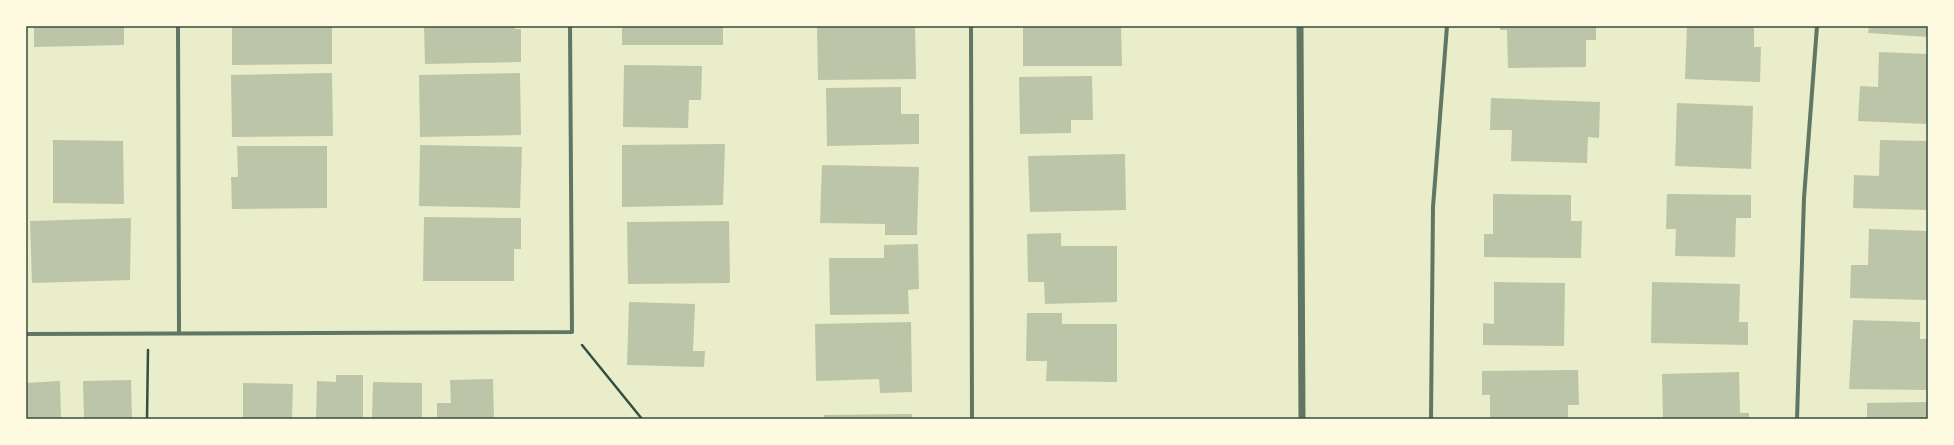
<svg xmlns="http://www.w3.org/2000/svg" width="1954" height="445" viewBox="0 0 1954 445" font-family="'Sofia Sans Condensed',sans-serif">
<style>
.building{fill:#bcc5a7}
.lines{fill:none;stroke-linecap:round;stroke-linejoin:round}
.path{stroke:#344e41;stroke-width:2.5}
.minor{stroke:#617663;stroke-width:4}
.tertiary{stroke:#617663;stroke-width:7}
.neatline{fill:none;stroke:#344e41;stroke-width:1.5}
</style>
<rect width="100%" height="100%" fill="#e9edc9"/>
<g class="building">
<path d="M34,26h90v19l-90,2z"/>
<path d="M232,26h100v38l-100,1z"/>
<path d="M424,26h91v3h6v33l-96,2z"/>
<rect x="622" y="26" width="101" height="19"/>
<path d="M817,26h98l1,53 -98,1z"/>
<path d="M1023,26h98l1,40h-99z"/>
<path d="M1500,26h96v14h-10v27l-78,1 -1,-38h-7z"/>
<path d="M1687,26h67v21h7l-1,35 -75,-3z"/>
<path d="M1869,26h59v11l-60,-4z"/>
<path d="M1879,52l49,2v70l-70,-3 2,-35 18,1z"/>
<path d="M624,65l78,1 -1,34h-12l-1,28 -65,-1z"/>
<path d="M332,73l1,63 -101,1 -1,-62z"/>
<path d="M520,73l1,62 -101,2 -1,-62z"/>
<path d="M1092,76l1,44h-22v13l-51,1 -1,-57z"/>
<path d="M901,87v27h18v30l-92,2 -1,-58z"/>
<path d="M1491,98l109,4 -1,36 -11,-1 -1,26 -76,-2 1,-31h-22z"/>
<path d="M1677,103l76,3 -2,63 -76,-3z"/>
<path d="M53,140l70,1 1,63 -71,-1z"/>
<path d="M1880,140l48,1v69l-75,-2 1,-33 25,1z"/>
<path d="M725,144l-2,61 -101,2v-62z"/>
<path d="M420,145l102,2 -2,61 -101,-2z"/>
<path d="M237,146h90v62l-95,1 -1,-32h7z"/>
<path d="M1125,154l1,56 -96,2 -2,-56z"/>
<path d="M822,165l97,2 -2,68h-32v-11l-65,-1z"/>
<path d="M1493,194l78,1v26h11l-1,37 -97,-1v-23h9z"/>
<path d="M1667,194l84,1v23h-15l-1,39 -60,-1 1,-27h-10z"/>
<path d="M424,217l97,1v31h-7v32h-91z"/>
<path d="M131,218l-1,62 -98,3 -2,-62z"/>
<path d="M729,221l1,62 -102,1 -1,-62z"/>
<path d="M1869,229l59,2v69l-78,-2 1,-33h17z"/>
<path d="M1061,233v13h56v56l-72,2 -1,-22h-16l-1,-48z"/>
<path d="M918,244l1,45 -11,1 1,24 -79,1 -1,-57h55v-13z"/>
<path d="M1494,282l71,1 -1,63 -81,-1v-22l11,1z"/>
<path d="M1652,282l88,2 -1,38h9v23l-97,-2z"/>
<path d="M629,302l66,2 -2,47h12l-1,16 -77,-2z"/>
<path d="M1027,313h35v11h55v58l-71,-1 1,-20h-21z"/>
<path d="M1853,320l67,2v17h8v51l-79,-1z"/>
<path d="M911,322l1,70 -32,1 -1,-14 -63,2 -1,-57z"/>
<path d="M1578,370l1,35h-11v14h-78v-24h-8v-24z"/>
<path d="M1739,372l1,41h9v6h-86l-1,-45z"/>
<path d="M336,375h27v44h-47l1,-38 19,1z"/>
<path d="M493,379l1,40h-57v-16h14l-1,-23z"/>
<path d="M131,380l1,39h-48l-1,-38z"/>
<path d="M60,381l1,38h-35v-36z"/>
<path d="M373,382l49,1v36h-50z"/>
<path d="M243,383l50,1 -1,35h-49z"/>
<path d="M1928,402v17h-61v-16z"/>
<path d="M912,414v5h-88v-4z"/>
</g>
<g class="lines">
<g class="path">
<path d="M582,345l60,74"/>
<path d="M147,419l1,-69"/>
</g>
<g class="minor">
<path d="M178,26l1,306"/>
<path d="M971,26l1,393"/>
<path d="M26,334l546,-2 -2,-306"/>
<path d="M1431,419l2,-212 14,-181"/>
<path d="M1797,419l7,-221 13,-172"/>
</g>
<path class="tertiary" d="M1300,26l2,393"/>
</g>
<rect width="1954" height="445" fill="none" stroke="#fefae0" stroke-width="54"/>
<rect x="27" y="27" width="1900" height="391" class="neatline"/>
</svg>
